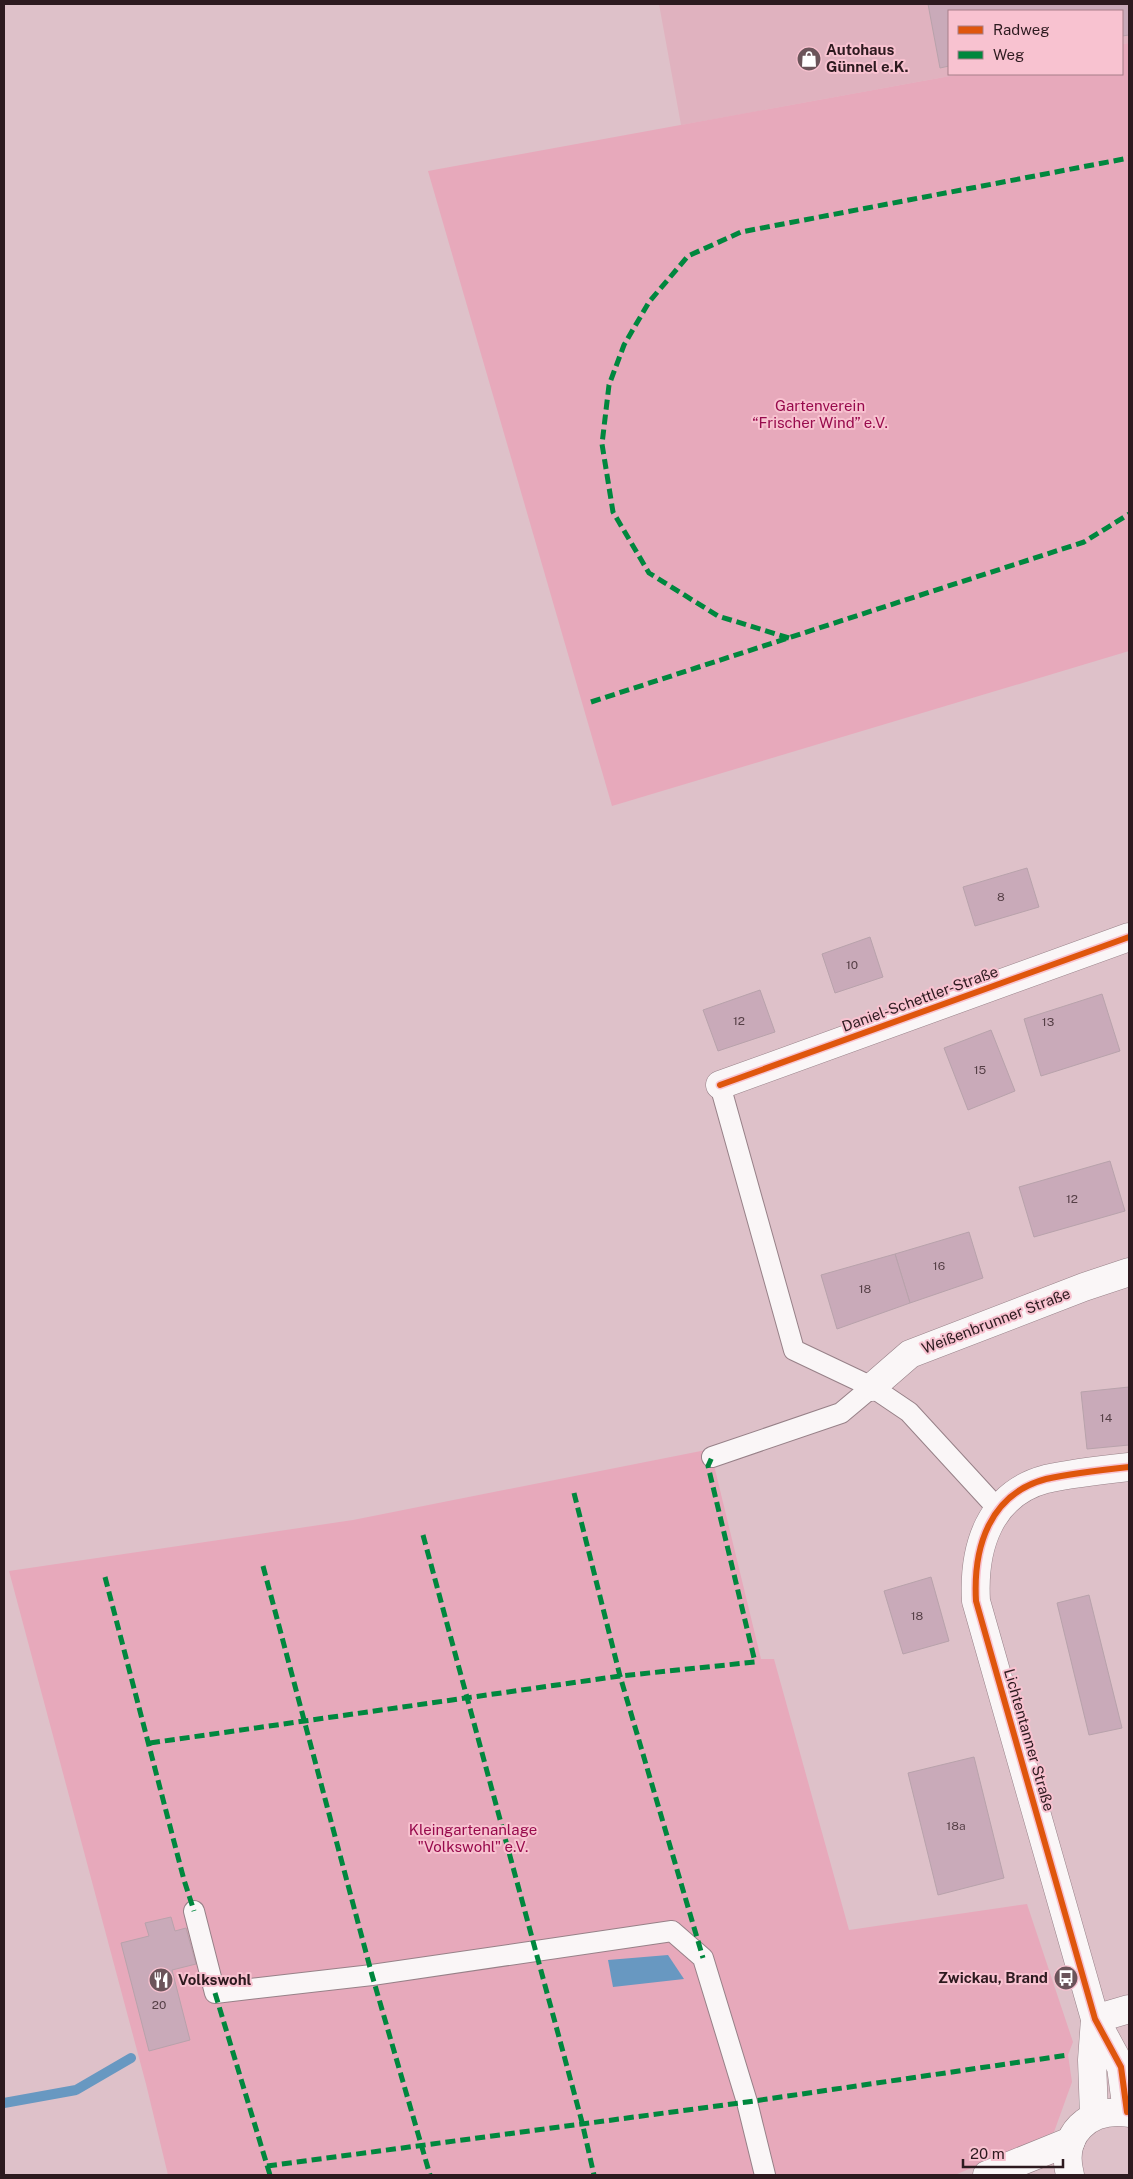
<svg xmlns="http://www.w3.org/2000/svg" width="1133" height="2179" viewBox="0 0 1133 2179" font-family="'Public Sans',sans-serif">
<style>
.built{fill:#e0b2bf}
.green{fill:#e7a9bb}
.water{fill:#6898c1}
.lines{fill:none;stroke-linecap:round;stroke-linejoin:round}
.stream{stroke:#6898c1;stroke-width:10}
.building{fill:#c9aab9;stroke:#b8a2ab}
.service-casing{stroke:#978188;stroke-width:22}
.minor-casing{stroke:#978188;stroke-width:29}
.tertiary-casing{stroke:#978188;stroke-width:29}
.service{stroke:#faf6f7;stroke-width:20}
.minor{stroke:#faf6f7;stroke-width:28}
.tertiary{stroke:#faf6f7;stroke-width:28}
.quiet{stroke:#00873e;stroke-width:5;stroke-dasharray:10 5;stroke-linecap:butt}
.cycleway-casing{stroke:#f8c2d0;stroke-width:9}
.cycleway{stroke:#df560d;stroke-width:6}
.labels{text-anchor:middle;stroke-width:4;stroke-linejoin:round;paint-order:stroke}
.number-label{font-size:12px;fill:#553f46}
.poi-label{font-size:15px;font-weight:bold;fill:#2d1a1f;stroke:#f8c2d0;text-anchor:start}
.park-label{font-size:15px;fill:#970a4c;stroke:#f8c2d0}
.street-label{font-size:15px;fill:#2d1a1f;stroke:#f8c2d0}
</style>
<rect width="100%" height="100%" fill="#dec1c9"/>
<path class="built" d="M659,4h470v39l-7,1v-33h-173v63h12l-280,51z"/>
<g class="green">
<path d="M1129,43v608l-517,155 -184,-635 533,-97h161v-30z"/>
<path d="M706,1450l6,7 49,202h13l75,271 178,-26 46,138 -5,13 4,27 -18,50 -99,43h-787l-22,-91 -137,-513 344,-51z"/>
</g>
<path class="water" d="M668,1955l16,24 -71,8 -5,-27z"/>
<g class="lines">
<path class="stream" d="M4,2103l72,-13 55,-32"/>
</g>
<g class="building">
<path d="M928,4h201v31l-7,1v-25h-173v55l-9,2z"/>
<path d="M1027,868l12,39 -64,19 -12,-39z"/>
<path d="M870,937l13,40 -48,16 -13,-39z"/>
<path d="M760,990l15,42 -57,19 -15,-41z"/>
<path d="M1102,994l18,57 -79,25 -17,-57z"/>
<path d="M991,1030l24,61 -47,19 -24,-62z"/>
<path d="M1110,1161l15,50 -91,26 -15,-50z"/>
<path d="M969,1232l14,46 -73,25 -15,-49z"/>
<path d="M895,1254l15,49 -73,26 -16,-54z"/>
<path d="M1129,1387v58l-42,4 -6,-57z"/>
<path d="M931,1577l18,64 -46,13 -19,-63z"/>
<path d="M1089,1595l33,133 -33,7 -32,-132z"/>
<path d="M974,1757l30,121 -66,17 -30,-122z"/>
<path d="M171,1917l4,14 11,-3 10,36 -24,6 18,70 -41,11 -28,-108 28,-7 -4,-13z"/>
</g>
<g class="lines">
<defs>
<g id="service">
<path d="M720,1085l74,265 78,37 37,25 89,97"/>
<path d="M712,1457l129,-44 31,-26"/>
<path d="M194,1911l21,82 157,-18 300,-44 31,27 44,144 18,73"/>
</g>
<g id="minor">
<path d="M720,1085l409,-148"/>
<path d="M872,1387l38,-33 174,-67 45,-15"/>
<path d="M1095,2019l34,-10"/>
</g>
<g id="tertiary">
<path d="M1127,2112l-6,-45 -26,-48 -119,-418c-3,-53 13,-107 70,-122 27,-6 55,-9 83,-12"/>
<path d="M1094,2115l-2,-55 3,-41"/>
<path d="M987,2175l84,-34"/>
<path d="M1070,2175c-11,-41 19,-68 59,-62"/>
</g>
</defs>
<use href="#service" class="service-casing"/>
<use href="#minor" class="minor-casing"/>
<use href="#tertiary" class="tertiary-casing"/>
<use href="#service" class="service"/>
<use href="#minor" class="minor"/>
<use href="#tertiary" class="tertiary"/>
<g class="quiet">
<path d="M789,638l-71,-22 -69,-43 -36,-61 -11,-68 7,-59 15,-40 25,-43 39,-46 53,-24 388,-74"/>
<path d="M591,702l493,-160 45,-28"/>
<path d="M574,1493l46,183 83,282"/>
<path d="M423,1535l159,587 12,53"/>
<path d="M263,1566l109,409 58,200"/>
<path d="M105,1577l79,303 10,31"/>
<path d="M150,1743l470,-67 135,-14 -47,-196 4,-9"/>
<path d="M215,1993l55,182"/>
<path d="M267,2166l480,-64 321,-47"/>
</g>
<defs>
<g id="cycleway">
<path d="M720,1085l409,-148"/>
<path d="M1127,2112l-6,-45 -26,-48 -119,-418c-3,-53 13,-107 70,-122 27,-6 55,-9 83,-12"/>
</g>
</defs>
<use href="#cycleway" class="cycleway-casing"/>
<use href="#cycleway" class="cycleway"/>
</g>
<defs>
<symbol id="shop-disc" viewBox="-11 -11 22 22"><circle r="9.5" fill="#6b545a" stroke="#f8c2d0"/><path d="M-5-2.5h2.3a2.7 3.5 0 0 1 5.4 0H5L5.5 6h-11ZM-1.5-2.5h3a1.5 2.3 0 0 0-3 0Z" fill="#fff"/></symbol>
<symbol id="bus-disc" viewBox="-11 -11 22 22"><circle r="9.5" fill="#6b545a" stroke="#f8c2d0"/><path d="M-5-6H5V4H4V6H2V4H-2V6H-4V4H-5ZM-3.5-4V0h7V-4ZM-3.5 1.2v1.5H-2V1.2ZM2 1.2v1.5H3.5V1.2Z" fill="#fff"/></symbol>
<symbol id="restaurant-disc" viewBox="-11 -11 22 22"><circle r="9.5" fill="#6b545a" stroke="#f8c2d0"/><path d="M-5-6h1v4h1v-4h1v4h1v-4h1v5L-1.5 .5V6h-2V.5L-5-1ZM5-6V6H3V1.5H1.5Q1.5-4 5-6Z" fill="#fff"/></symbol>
</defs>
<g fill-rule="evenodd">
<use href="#shop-disc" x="795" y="45" width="28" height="28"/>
<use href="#bus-disc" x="1052" y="1964" width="28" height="28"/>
<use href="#restaurant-disc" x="147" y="1966" width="28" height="28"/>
</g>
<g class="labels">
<g class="number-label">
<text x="1001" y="901">8</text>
<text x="852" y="969">10</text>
<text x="739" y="1025">12</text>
<text x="1048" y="1026">13</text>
<text x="980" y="1074">15</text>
<text x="1072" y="1203">12</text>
<text x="939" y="1270">16</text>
<text x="865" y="1293">18</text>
<text x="1106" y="1422">14</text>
<text x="917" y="1620">18</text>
<text x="956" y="1830">18a</text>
<text x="159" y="2009">20</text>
</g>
<g class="poi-label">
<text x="826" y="55">Autohaus<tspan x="826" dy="17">Günnel e.K.</tspan></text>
<text x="1048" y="1983" text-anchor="end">Zwickau, Brand</text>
<text x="178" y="1985">Volkswohl</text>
</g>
<g class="park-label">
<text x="820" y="411">Gartenverein<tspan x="820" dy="17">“Frischer Wind” e.V.</tspan></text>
<text x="473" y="1835">Kleingartenanlage<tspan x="473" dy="17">"Volkswohl" e.V.</tspan></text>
</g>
<g class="street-label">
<text transform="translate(920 999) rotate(-20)" y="5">Daniel-Schettler-Straße</text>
<text transform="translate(996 1321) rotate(-21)" y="5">Weißenbrunner Straße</text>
<text transform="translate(1029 1740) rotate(74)" y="5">Lichtentanner Straße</text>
</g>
</g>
<rect width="1133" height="2179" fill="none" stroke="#2d1a1f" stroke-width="10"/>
<rect x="948" y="10" width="175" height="65" fill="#f8c2d0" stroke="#a77f89"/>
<rect x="958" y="26" width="25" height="8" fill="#df560d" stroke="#a77f89"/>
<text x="993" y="35" font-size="15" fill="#2d1a1f">Radweg</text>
<rect x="958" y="51" width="25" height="8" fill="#00873e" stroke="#a77f89"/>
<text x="993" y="60" font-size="15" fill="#2d1a1f">Weg</text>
<path d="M963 2159v8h100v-8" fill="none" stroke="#2d1a1f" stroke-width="2.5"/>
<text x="970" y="2159" font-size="15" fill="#2d1a1f" stroke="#f8c2d0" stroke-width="4" paint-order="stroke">20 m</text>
</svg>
